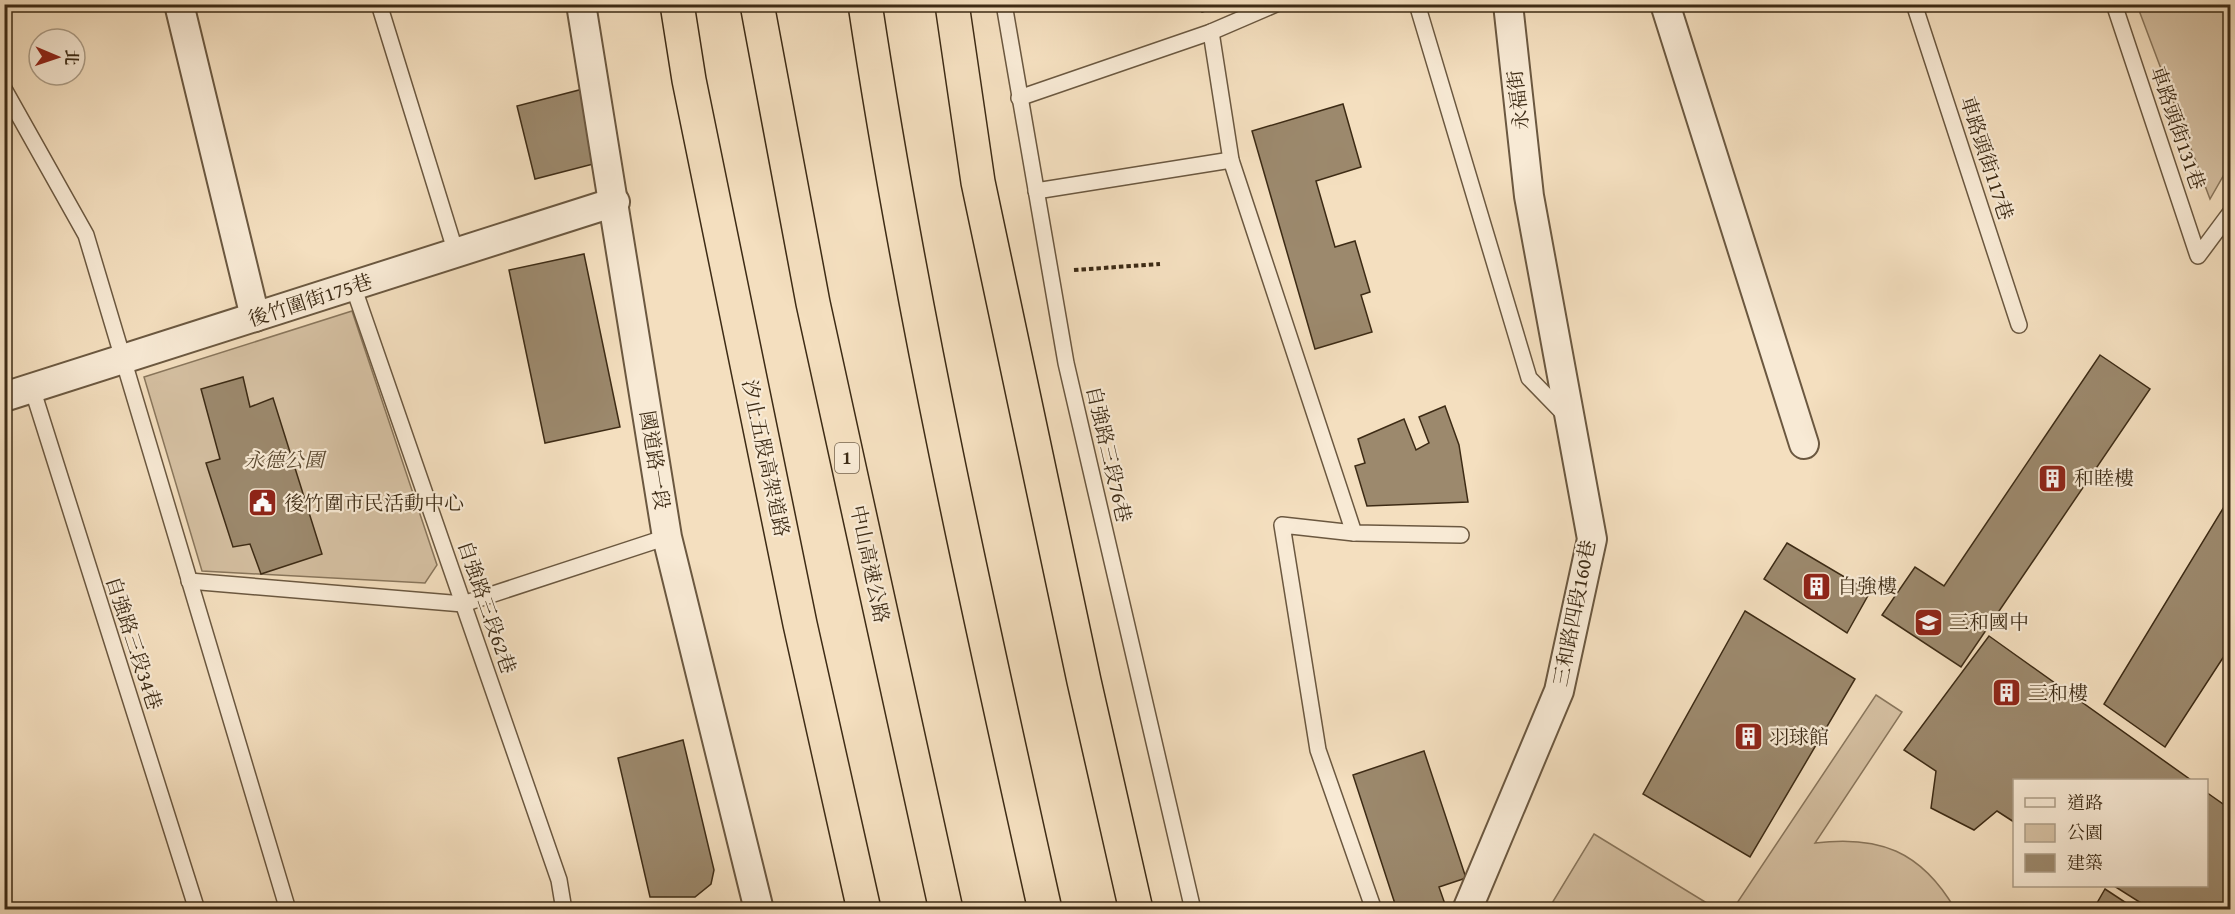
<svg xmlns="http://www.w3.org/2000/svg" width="2235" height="914" viewBox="0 0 2235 914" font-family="'Gentium Book Plus','Noto Serif TC',serif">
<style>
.green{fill:#d5c0a2;stroke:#89765c;stroke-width:1.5}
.building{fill:#9c896d;stroke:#3d2b15;stroke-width:1.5}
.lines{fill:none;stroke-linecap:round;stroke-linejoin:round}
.lane-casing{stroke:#6b5840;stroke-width:18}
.street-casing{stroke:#6b5840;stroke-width:32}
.highway-casing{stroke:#3d2b15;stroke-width:36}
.path{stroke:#3d2b15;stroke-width:4;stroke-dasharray:4.5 3;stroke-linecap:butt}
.lane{stroke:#f8ead5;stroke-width:15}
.street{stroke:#f8ead5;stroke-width:28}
.highway{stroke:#f4dfbf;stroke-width:33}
.labels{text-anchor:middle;stroke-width:4.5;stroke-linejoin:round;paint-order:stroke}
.shield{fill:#f8ead5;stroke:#75644f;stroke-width:1.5}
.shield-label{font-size:18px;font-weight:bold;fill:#3d2b15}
.street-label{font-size:20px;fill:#3d2b15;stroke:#f8ead5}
.park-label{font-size:20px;font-style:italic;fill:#5b4931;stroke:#f8ead5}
.poi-label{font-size:20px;fill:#3d2b15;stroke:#f8ead5;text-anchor:start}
</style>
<rect width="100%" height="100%" fill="#f4dfbf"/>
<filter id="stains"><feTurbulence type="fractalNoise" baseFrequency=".00333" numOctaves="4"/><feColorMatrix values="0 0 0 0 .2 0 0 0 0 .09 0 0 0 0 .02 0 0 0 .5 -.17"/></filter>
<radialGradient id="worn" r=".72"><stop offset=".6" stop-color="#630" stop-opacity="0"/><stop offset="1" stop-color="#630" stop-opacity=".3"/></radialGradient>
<g class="green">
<path d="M2137,5h93v159l-20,35z"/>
<path d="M352,311l85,254 -12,18 -223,-12 -58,-194z"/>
<path d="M1876,695l26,17 -87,131c64,-8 106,8 140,66h-222z"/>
<path d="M1594,834l121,74 -2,1 -164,-1z"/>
</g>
<g class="building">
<path d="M1200,4h29l-27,8z"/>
<path d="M583,89l18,73 -66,17 -18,-73z"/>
<path d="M1343,104l18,63 -45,14 19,66 20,-6 15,51 -9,3 11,37 -57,17 -63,-218z"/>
<path d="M584,254l36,173 -75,16 -36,-173z"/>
<path d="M2100,355l50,34 -189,278 -79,-52 33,-48 29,19z"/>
<path d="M243,377l7,30 23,-9 49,156 -61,20 -11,-30 -17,3 -27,-84 14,-4 -19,-70z"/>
<path d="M1445,406l14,39 9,57 -101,4 -12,-40 10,-3 -7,-24 46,-20 12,31 13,-7 -10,-26z"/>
<path d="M2230,497v150l-65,100 -61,-43z"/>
<path d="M1787,543l83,49 -23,41 -83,-54z"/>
<path d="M1745,611l110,68 -105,178 -107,-63z"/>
<path d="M1989,636l202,144h-177v42l-17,-11 -23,19 -43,-22 5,-37 -32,-21z"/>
<path d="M683,740l31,130 -3,14 -16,13h-45l-32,-139z"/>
<path d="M1424,751l42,127 -27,9 8,23h-50l-44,-135z"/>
<path d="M2206,792l24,17v85l-9,16h-69l-38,-24h92z"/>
<path d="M2105,889l32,21h-44z"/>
</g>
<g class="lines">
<defs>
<g id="lane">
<path d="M379,4l77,249"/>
<path d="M1004,4l62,359 127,547"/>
<path d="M1417,4l112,374 38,39"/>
<path d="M1914,4l105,321"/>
<path d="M2114,4l84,252 32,-43"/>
<path d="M1211,32l20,128 123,373"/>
<path d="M4,89l82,146 202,675"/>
<path d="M1019,98l192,-66 65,-28"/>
<path d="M1036,191l195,-31"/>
<path d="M353,286l206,594 5,30"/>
<path d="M32,388l165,522"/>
<path d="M189,581l274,23 204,-67"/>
<path d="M1374,910l-56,-160 -36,-225 72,8 107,2"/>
</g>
<g id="street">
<path d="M179,4l76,313"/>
<path d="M581,4l86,533 92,373"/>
<path d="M1665,4l139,440"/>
<path d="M4,397l611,-195"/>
<path d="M1467,910l92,-219 33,-152 -63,-343 -21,-192"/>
</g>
<g id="highway">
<path d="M677,4l12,76 111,544 64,286"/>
<path d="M757,4l56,299 133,607"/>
<path d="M865,4c46,305 113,605 180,906"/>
<path d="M952,4l26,178 106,499 52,229"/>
</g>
</defs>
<use href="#lane" class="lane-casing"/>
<use href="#street" class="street-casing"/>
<use href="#highway" class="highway-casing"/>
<path class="path" d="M1074,270l86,-6"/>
<use href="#lane" class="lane"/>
<use href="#street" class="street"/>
<use href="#highway" class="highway"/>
</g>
<defs>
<symbol id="building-square" viewBox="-11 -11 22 22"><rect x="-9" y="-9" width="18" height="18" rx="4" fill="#8f2418" stroke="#f8ead5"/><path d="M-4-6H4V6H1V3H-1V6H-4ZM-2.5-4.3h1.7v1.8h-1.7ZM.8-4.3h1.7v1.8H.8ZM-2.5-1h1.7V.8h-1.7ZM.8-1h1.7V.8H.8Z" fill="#fff"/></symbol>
<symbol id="civic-square" viewBox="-11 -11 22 22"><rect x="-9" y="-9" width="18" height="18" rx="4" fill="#8f2418" stroke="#f8ead5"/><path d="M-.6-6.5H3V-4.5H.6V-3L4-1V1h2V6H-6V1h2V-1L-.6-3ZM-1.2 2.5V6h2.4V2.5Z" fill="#fff"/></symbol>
<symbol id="school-square" viewBox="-11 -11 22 22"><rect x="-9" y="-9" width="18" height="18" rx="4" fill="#8f2418" stroke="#f8ead5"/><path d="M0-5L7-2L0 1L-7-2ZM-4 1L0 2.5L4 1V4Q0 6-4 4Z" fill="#fff"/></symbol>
</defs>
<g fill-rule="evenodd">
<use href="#building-square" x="2036" y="462" width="33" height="33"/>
<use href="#civic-square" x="246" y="486" width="33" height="33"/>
<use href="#building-square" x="1800" y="570" width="33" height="33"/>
<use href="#school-square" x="1912" y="606" width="33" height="33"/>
<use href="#building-square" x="1990" y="676" width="33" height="33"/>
<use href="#building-square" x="1732" y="720" width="33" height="33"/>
</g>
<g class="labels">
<rect class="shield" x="835" y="443" width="24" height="30" rx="4.5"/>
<g class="shield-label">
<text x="847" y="464">1</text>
</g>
<g class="street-label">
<text transform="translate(1518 100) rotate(-97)" y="7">永福街</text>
<text transform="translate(2178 128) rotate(71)" y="7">車路頭街131巷</text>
<text transform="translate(1987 158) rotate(72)" y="7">車路頭街117巷</text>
<text transform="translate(310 300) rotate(-18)" y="7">後竹圍街175巷</text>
<text transform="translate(1109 454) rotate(77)" y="7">自強路三段76巷</text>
<text transform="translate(766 458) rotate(78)" y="7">汐止五股高架道路</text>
<text transform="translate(655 460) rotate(81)" y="7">國道路一段</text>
<text transform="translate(870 564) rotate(78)" y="7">中山高速公路</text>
<text transform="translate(487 607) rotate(71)" y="7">自強路三段62巷</text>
<text transform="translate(1574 613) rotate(-79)" y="7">三和路四段160巷</text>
<text transform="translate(134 643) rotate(72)" y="7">自強路三段34巷</text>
</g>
<g class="park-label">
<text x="284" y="467">永德公園</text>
</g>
<g class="poi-label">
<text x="2074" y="485">和睦樓</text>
<text x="284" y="510">後竹圍市民活動中心</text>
<text x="1837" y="593">自強樓</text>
<text x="1949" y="629">三和國中</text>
<text x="2028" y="700">三和樓</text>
<text x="1769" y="744">羽球館</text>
</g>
</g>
<rect width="2235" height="914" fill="none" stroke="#f4dfbf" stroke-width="24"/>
<rect x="6" y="6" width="2223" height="902" fill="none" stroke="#3d2b15" stroke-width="3"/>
<rect x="12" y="12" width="2211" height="890" fill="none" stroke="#3d2b15" stroke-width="1.5"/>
<rect x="2013" y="779" width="195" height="108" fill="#f8ead5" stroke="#ad9e88" stroke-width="1.5"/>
<rect x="2025" y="798" width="30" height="9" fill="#f8ead5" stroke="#ad9e88" stroke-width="1.5"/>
<text x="2067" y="809" font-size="18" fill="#3d2b15">道路</text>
<rect x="2025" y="824" width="30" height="18" fill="#d5c0a2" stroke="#ad9e88" stroke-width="1.5"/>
<text x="2067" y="839" font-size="18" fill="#3d2b15">公園</text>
<rect x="2025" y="854" width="30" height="18" fill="#9c896d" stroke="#ad9e88" stroke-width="1.5"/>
<text x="2067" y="869" font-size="18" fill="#3d2b15">建築</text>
<g transform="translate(57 57) rotate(92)"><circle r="28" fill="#f8ead5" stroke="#ad9e88" stroke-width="1.5"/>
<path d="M0-4.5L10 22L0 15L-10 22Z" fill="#8f2418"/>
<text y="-9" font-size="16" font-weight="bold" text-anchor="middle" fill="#3d2b15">北</text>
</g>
<rect width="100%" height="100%" filter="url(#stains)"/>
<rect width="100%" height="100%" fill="url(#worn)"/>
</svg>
